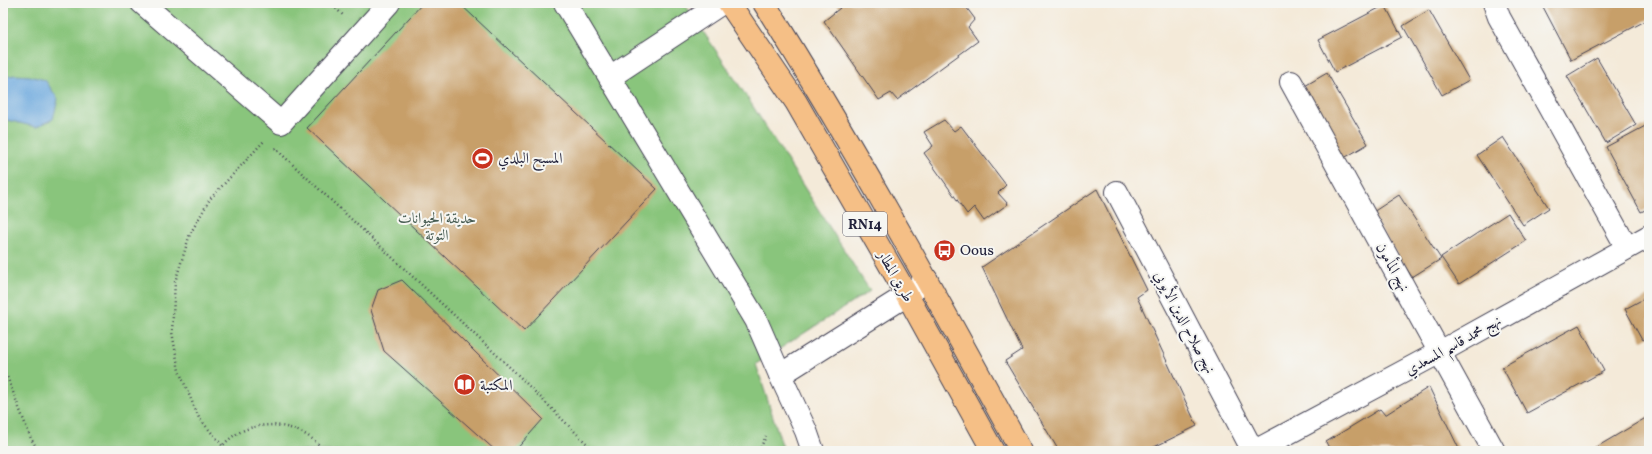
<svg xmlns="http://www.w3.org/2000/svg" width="1652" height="454" viewBox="0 0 1652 454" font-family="Vollkorn,Amiri,serif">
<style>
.green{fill:#89c57b;stroke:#56745b}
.water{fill:#6da9de;stroke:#48668c}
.building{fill:#c79f69}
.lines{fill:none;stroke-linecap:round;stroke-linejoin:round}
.minor-casing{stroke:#424053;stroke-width:24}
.major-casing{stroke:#424053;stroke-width:24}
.path{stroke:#424053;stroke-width:2.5;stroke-dasharray:1 3;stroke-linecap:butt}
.minor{stroke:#fff;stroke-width:22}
.major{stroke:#f5bf86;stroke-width:22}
.labels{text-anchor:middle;stroke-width:4;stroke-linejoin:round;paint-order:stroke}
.shield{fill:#f6f6f2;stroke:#626272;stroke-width:1}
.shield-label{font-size:14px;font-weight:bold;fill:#22223b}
.poi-label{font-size:15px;fill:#22223b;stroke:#f6f6f2;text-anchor:start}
.park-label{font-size:15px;fill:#465b51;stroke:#f6f6f2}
.street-label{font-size:15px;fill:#22223b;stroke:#f6f6f2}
</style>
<rect width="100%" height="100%" fill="#f6f6f2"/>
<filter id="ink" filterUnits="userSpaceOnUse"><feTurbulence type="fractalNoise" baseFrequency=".025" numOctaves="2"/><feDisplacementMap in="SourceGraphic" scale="8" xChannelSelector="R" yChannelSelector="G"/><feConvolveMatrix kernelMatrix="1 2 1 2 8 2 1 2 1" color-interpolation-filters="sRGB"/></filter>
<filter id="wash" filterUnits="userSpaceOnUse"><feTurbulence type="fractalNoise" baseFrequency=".012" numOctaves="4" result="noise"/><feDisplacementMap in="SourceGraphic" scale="16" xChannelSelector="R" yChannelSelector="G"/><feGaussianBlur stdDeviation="0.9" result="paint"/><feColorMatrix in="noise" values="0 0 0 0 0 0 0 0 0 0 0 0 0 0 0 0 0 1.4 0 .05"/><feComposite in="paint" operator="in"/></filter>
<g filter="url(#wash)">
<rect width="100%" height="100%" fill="#f4ead9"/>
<path class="green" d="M3,3h681l63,94 123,194 -114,73 28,87h-781z"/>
<path class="water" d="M15,75l15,1 15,4 13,19 -5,20 -17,8 -33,-8v-42z"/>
<g id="blocks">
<g class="building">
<path d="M423,3h36l198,186 -133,142 -217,-203z"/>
<path d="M835,3h128l12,16 -7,8 10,14 -81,59 -6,-7 -12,7 -55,-79 16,-13z"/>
<path d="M1541,3h108v16l-78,41z"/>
<path d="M1385,5l17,32 -67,35 -17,-32z"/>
<path d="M1429,10l40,70 -27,15 -39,-69z"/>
<path d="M1597,58l39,67 -30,18 -39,-67z"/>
<path d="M1327,73l41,71 -29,17 -41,-71z"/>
<path d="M944,120l10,11 7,-5 45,59 -8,8 10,11 -24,17 -10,-14 -7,7 -43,-61 9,-7 -9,-14z"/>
<path d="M1649,124v84l-8,4 -35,-65z"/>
<path d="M1503,137l46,71 -26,17 -46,-70z"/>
<path d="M1097,189l50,101 -10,7 60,129 -51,25h-87l-54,-90 17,-11 -40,-83z"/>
<path d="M1399,195l42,64 -29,18 -42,-63z"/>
<path d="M1508,213l18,28 -67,43 -18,-27z"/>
<path d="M402,280l141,139 -28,32h-19l-112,-100 -13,-41 7,-20z"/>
<path d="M1649,296v40l-7,4 -17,-31z"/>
<path d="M1579,325l25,46 -77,42 -25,-46z"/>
<path d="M1429,387l31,64h-136l5,-3 -3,-6 54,-33 5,6z"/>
<path d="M1649,416v35h-53l-1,-3z"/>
</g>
</g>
</g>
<g filter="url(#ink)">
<use href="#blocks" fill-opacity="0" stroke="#424053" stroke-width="1"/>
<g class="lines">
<defs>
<g id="minor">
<path d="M142,3l139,120 108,-120"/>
<path d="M565,3l191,317 24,55 26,56 7,20"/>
<path d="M1494,3l5,14 128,231"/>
<path d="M610,77l112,-74"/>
<path d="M1291,82l203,369"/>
<path d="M1117,192l136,259"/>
<path d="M780,375l127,-80 20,-15"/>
<path d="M1255,451l185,-99 209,-116"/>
</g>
<g id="major">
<path d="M729,3l67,99 111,193 86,156"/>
<path d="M764,3c92,146 174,297 257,448"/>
</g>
</defs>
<use href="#minor" class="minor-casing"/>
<use href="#major" class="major-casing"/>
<g class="path">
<path d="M330,3l14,13"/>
<path d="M275,148l241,225 78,78"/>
<path d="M3,366l28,73 8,12"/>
<path d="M222,445l-23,-27 -20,-47 -7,-39 3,-50 15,-48 20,-35 54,-58"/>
<path d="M219,451c23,-36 81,-33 105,0"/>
<path d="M759,451l7,-15"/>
</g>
<use href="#minor" class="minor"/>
<use href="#major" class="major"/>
</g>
</g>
<defs>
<symbol id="stadium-disc" viewBox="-11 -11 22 22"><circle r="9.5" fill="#c8321e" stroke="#f6f6f2"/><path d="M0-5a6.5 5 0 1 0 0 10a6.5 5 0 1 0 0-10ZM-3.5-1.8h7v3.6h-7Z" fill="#fff"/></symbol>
<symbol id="bus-disc" viewBox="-11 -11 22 22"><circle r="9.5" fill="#c8321e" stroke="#f6f6f2"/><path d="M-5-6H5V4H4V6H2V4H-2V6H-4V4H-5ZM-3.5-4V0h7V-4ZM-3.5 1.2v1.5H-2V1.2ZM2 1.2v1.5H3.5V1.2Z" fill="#fff"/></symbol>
<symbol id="library-disc" viewBox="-11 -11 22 22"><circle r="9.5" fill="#c8321e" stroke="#f6f6f2"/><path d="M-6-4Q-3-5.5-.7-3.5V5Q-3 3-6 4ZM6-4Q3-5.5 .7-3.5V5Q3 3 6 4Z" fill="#fff"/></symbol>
</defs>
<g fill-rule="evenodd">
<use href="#stadium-disc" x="470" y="146" width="25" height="25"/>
<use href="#bus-disc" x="932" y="238" width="25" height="25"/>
<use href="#library-disc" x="452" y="372" width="25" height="25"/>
</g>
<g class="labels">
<rect class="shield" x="843" y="212" width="44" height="24" rx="3"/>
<g class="shield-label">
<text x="865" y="229">RN14</text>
</g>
<g class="poi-label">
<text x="498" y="163">المسبح البلدي</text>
<text x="960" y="255">Oous</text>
<text x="480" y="390">المكتبة</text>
</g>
<g class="park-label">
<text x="437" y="223">حديقة الحيوانات<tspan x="437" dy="17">التوتة</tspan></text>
</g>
<g class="street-label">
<text transform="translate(1393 267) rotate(61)" y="5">نهج المأمون</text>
<text transform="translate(896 276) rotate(60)" y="5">طريق المطار</text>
<text transform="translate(1185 322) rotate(62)" y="5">نهج صلاح الدين الأيوبي</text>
<text transform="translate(1453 345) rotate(-29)" y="5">نهج محمد قاسم المسعدي</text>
</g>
</g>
<rect width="1652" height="454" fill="none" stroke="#f6f6f2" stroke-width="16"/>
</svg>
